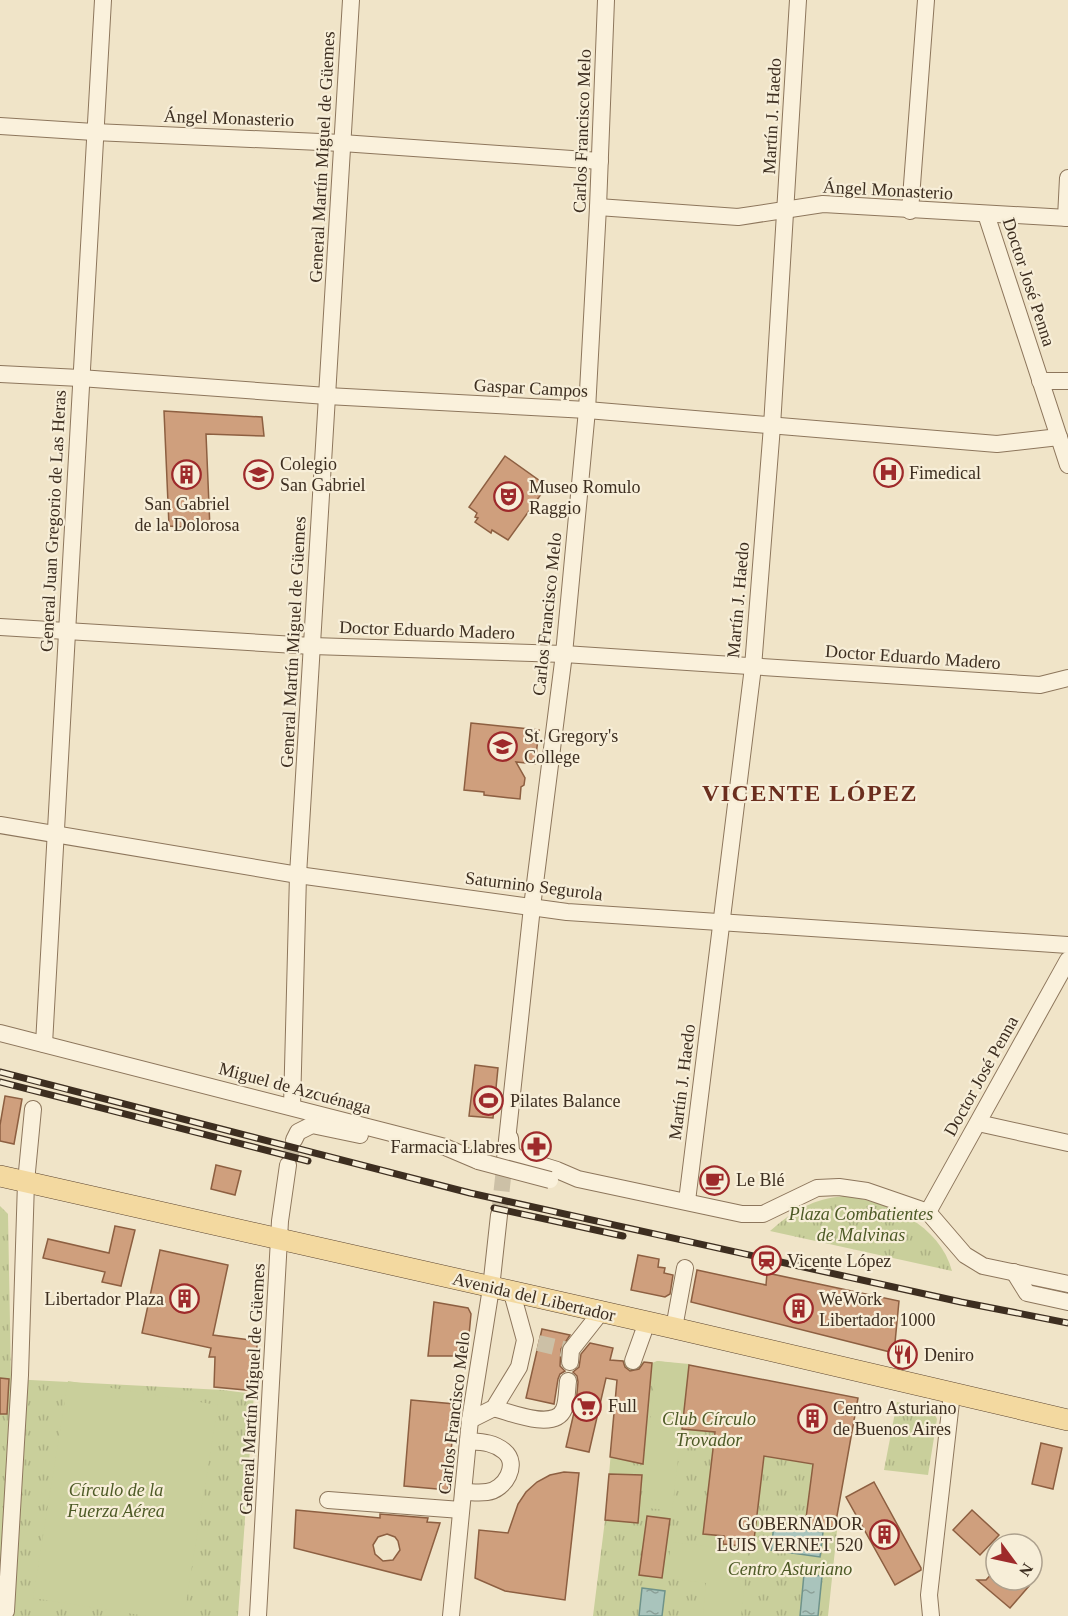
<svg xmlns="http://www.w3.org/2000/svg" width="1068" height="1616" viewBox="0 0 1068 1616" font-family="Georgia,serif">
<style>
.park{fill:url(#park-tufts)}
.garden{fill:#c9cf9b}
.water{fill:url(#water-ripples);stroke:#6f938a;stroke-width:1.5}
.building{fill:#cf9f7d;stroke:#8d5f41;stroke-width:1.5;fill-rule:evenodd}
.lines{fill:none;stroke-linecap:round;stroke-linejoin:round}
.minor-tunnel{stroke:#ccc0a6;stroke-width:16;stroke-dasharray:16 8;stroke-linecap:butt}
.minor-casing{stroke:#8d765c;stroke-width:18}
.major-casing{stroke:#5b4430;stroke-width:22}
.minor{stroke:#faf1dc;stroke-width:16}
.major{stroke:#f3d9a0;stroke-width:21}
.rail-casing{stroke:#3d2e20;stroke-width:7}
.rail{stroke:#f7eed8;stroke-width:4.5;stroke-dasharray:14;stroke-linecap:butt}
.minor-bridge-casing{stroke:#8d765c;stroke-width:18;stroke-linecap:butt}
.minor-bridge{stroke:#faf1dc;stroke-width:16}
.labels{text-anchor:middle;stroke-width:4.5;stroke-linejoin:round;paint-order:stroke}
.street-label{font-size:18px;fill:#3d2e20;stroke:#f7eed8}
.poi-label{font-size:18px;fill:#3d2e20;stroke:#f7eed8;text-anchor:start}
.park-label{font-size:18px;font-style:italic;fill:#4d5a26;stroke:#f7eed8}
.district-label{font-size:24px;font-weight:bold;letter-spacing:1.5px;fill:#6b2e1e;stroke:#f7eed8}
</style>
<defs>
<pattern id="park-tufts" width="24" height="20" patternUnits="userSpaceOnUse" patternTransform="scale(1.5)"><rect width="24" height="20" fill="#c9cf9b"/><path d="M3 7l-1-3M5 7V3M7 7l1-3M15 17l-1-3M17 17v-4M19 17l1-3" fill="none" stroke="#aeb285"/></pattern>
<pattern id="water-ripples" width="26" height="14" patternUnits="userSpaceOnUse" patternTransform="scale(1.5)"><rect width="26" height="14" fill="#a9c4bc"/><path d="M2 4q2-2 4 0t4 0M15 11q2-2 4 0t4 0" fill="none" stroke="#8ba098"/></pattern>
</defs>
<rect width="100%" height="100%" fill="#f0e4c8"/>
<g class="park">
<path d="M844,1196c43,5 96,29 108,75l-182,-40c24,-21 43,-32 74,-35z"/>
<path d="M0,1206l8,8 3,165 212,11 31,4 -16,222h-238z"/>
<path d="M619,1360l33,3 5,-2 32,4 169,33 -23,129 2,4 -9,85h-235l12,-96z"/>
<path d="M897,1402l35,7 5,10 -9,56 -44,-5z"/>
</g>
<g class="garden">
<path d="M657,1361l32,3 -17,147 -31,-4z"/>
<path d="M68,1381l150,24 -34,211h-38l-113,-18z"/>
<path d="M671,1542l77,9 -7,65h-38l3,-33 -39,-5z"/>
</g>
<g class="water">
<path d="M774,1525l49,7 -3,25 -49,-7z"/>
<path d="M804,1574l18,2 -4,40h-18z"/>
<path d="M642,1588l23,3 -3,25h-23z"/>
</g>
<g class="building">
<path d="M164,411l98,6 2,19 -58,-2 4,95 -41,-3z"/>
<path d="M505,456l42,30 -39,54 -16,-10 -1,3 -16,-11 3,-4 -3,-1 2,-4 -8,-6z"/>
<path d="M471,723l68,7 -4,34 -19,-2 9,16 -1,7 -3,2 -1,12 -36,-4v-3l-20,-2z"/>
<path d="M475,1065l23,3 -5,50 -24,-2z"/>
<path d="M5,1096l17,3 -8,45 -14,-3v-16z"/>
<path d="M216,1165l25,6 -6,24 -24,-6z"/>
<path d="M115,1226l20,4 -14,56 -19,-4 3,-10 -62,-14 5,-19 61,14z"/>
<path d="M160,1250l68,15 -15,70 44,6 -1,50 -42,-4 1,-30h-6l2,-9 -69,-15z"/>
<path d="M638,1255l21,4 -1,8 7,1 -1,5 9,2 -3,19 -5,3 -34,-7z"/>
<path d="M697,1270l69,15 1,-12 132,28 -5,52 -203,-51z"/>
<path d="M434,1302l34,6 3,6 -4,42h-39z"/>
<path d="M542,1329l28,6 -9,14 -1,17 5,5 -5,3 -2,5 -4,25 -28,-6z"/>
<path d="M590,1343l23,5 -3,12 13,1 2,6 5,4 9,-2 5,-7 8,1 -9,101 -33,-7 7,-77 -11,-2 -17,74 -23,-5 10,-43 2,-22 -1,-6 -4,-4 6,-5 2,-13z"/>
<path d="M689,1365l169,33 -23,129 -30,-1 8,-62 -49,-8 -10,84h-3l-1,7 -27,-3 1,-8 -21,-2 12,-102 -33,-3z"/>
<path d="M0,1378l9,1 -2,35h-7z"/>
<path d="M411,1400l44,4 -7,86 -44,-4z"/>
<path d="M1041,1443l21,5 -9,41 -21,-5z"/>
<path d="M564,1472l15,1 -14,127 -60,-9 -30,-13 4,-48 29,3 10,-29 8,-12 11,-10 13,-7z"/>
<path d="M609,1474l33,1 -4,48 -33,-3z"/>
<path d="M874,1482l47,86v2l-26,15 -49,-88z"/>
<path d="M296,1510l84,8v-4l48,4 -1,4 13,1 -19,57 -127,-32zM387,1534l8,3 3,4 2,9 -7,10 -10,1 -8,-7 -2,-9 5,-8z"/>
<path d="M972,1510l27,25 -19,20 -27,-25z"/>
<path d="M647,1516l23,3 -8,59 -23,-3z"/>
<path d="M996,1569v11h26l7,6 -19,22 -33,-28h9z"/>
</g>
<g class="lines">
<g class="minor-tunnel">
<path d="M288,1165l6,-25"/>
<path d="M499,1215l6,-56"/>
<path d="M538,1343l30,7"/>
</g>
<defs>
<g id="minor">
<path d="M0,126l94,6 248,11 258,18"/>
<path d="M598,207l140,10 85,-13 245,14"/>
<path d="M910,211l16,-211"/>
<path d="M986,214l82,251"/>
<path d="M1066,218l2,-40"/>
<path d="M0,374l80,4 247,18 260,14 410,34 62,-7"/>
<path d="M1040,381h28"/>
<path d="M0,627l312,19 252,8 476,31 28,-7"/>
<path d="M0,825l298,50 269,37 501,33"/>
<path d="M0,1033l391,100 54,14 33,14"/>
<path d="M44,1044c20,-348 38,-696 59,-1044"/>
<path d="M292,1107l6,-232 53,-875"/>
<path d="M978,1123l90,20"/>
<path d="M510,1138l1,13 4,6 42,13 21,9 164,35h21l54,-26 22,-1 28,4 61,21 37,43 18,11 85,18"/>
<path d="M294,1140l4,-8 14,-7 48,10"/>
<path d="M505,1159l27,-252 32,-253 23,-244 11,-203 8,-207"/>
<path d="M687,1201l66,-534 19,-241 26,-426"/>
<path d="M928,1212l140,-252"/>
<path d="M1014,1272l13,21 41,9"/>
<path d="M674,1328l11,-60"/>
<path d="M633,1361l14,-39"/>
<path d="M570,1362l1,-12 30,-38"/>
<path d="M494,1408c17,5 61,23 70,1 3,-7 3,-20 4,-28"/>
<path d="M470,1420l24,-12 25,-41 6,-27 -13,-47"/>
<path d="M463,1492c8,0 16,1 24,0 18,-2 33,-28 17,-41 -11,-9 -23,-9 -36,-10"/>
<path d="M328,1500l133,10"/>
<path d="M3,1616l3,-5 14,-236 6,-193 7,-73"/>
<path d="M258,1616l22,-395 8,-56"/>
<path d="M451,1616l19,-196 21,-132 8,-73"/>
<path d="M931,1616l-2,-21 23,-202"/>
</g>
<path id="major" d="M0,1176l674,152 394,92"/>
</defs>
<use href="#minor" class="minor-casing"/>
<use href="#major" class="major-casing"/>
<use href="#minor" class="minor"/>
<use href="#major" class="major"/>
<defs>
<g id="rail">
<path d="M0,1072l470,121 491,109 107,21"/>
<path d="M0,1082l308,79"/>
<path d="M494,1208l129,28"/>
</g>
</defs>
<use href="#rail" class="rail-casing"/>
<use href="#rail" class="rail"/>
<defs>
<path id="minor-bridge" d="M478,1161l72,19"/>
</defs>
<use href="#minor-bridge" class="minor-bridge-casing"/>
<use href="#minor-bridge" class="minor-bridge"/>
</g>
<defs>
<symbol id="hospital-ring" viewBox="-11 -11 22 22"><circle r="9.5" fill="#f7eed8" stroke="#9e2a2b" stroke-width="1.5"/><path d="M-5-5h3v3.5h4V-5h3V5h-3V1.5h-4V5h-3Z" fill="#9e2a2b"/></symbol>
<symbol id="school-ring" viewBox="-11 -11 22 22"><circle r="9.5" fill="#f7eed8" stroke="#9e2a2b" stroke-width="1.5"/><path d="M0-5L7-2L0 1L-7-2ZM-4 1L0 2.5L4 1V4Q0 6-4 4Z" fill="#9e2a2b"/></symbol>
<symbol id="building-ring" viewBox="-11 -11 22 22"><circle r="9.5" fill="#f7eed8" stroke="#9e2a2b" stroke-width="1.5"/><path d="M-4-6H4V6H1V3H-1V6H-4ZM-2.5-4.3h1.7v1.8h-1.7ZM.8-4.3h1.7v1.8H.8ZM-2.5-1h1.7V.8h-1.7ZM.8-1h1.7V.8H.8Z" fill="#9e2a2b"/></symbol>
<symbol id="theatre-ring" viewBox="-11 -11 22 22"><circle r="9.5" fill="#f7eed8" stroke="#9e2a2b" stroke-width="1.5"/><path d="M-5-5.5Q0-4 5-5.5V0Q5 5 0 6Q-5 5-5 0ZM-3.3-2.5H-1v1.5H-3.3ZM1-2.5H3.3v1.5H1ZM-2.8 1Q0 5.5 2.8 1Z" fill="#9e2a2b"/></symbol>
<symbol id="stadium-ring" viewBox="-11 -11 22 22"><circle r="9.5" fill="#f7eed8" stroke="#9e2a2b" stroke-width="1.5"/><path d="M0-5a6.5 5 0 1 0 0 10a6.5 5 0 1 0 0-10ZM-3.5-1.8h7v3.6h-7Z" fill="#9e2a2b"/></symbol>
<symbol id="pharmacy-ring" viewBox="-11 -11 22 22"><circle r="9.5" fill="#f7eed8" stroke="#9e2a2b" stroke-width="1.5"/><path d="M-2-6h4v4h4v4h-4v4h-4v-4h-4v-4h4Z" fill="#9e2a2b"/></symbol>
<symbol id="cafe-ring" viewBox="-11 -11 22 22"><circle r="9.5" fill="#f7eed8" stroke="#9e2a2b" stroke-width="1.5"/><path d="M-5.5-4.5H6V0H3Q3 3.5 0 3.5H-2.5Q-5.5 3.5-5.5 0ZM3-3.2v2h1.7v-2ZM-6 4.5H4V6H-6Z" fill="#9e2a2b"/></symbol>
<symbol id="station-ring" viewBox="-11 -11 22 22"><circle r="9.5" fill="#f7eed8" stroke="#9e2a2b" stroke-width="1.5"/><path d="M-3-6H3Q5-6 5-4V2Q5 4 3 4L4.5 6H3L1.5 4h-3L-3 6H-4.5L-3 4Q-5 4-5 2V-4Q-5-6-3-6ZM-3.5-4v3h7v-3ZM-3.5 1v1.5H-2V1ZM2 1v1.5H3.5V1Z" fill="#9e2a2b"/></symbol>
<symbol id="restaurant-ring" viewBox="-11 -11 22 22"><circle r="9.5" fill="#f7eed8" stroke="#9e2a2b" stroke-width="1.5"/><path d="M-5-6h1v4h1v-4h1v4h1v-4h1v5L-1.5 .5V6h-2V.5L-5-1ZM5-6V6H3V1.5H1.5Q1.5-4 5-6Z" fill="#9e2a2b"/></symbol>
<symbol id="supermarket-ring" viewBox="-11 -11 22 22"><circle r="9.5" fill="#f7eed8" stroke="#9e2a2b" stroke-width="1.5"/><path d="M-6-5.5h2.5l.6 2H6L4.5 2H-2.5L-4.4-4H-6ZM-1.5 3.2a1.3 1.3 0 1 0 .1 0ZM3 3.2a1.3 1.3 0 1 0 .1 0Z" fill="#9e2a2b"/></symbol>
</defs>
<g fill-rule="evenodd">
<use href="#hospital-ring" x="872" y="456" width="33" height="33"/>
<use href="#school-ring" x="242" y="458" width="33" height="33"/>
<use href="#building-ring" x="170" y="458" width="33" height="33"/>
<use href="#theatre-ring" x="492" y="480" width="33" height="33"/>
<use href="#school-ring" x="486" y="730" width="33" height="33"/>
<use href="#stadium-ring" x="472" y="1084" width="33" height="33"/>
<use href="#pharmacy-ring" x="520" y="1130" width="33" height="33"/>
<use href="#cafe-ring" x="698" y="1164" width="33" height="33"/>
<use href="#station-ring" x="750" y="1244" width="33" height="33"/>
<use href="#building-ring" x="168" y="1282" width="33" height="33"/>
<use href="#building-ring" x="782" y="1292" width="33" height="33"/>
<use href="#restaurant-ring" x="886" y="1338" width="33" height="33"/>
<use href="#supermarket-ring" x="570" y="1390" width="33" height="33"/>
<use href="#building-ring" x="796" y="1402" width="33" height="33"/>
<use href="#building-ring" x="868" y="1518" width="33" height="33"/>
</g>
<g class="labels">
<g class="street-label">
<text transform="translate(772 116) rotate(-87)" y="6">Martín J. Haedo</text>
<text transform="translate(229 118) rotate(2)" y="6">Ángel Monasterio</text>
<text transform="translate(582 131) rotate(-88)" y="6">Carlos Francisco Melo</text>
<text transform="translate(322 157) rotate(-87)" y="6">General Martín Miguel de Güemes</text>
<text transform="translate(888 190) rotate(3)" y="6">Ángel Monasterio</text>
<text transform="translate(1029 282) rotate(72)" y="6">Doctor José Penna</text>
<text transform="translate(531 388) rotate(3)" y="6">Gaspar Campos</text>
<text transform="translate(53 521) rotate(-87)" y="6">General Juan Gregorio de Las Heras</text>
<text transform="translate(738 600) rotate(-85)" y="6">Martín J. Haedo</text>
<text transform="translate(547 614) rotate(-84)" y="6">Carlos Francisco Melo</text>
<text transform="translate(427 630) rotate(2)" y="6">Doctor Eduardo Madero</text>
<text transform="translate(293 642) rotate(-87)" y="6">General Martín Miguel de Güemes</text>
<text transform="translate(913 657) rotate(4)" y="6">Doctor Eduardo Madero</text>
<text transform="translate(534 886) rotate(7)" y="6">Saturnino Segurola</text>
<text transform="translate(981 1076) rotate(-61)" y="6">Doctor José Penna</text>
<text transform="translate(682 1082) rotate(-83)" y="6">Martín J. Haedo</text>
<text transform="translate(295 1088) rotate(15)" y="6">Miguel de Azcuénaga</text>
<text transform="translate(534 1297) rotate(13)" y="6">Avenida del Libertador</text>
<text transform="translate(252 1389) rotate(-87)" y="6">General Martín Miguel de Güemes</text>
<text transform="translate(454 1413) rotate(-83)" y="6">Carlos Francisco Melo</text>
</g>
<g class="poi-label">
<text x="280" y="470">Colegio<tspan x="280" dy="21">San Gabriel</tspan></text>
<text x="909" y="479">Fimedical</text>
<text x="529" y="493">Museo Romulo<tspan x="529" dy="21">Raggio</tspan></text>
<text x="187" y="510" text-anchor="middle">San Gabriel<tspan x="187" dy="21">de la Dolorosa</tspan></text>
<text x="524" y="742">St. Gregory's<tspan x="524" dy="21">College</tspan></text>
<text x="510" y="1107">Pilates Balance</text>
<text x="516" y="1153" text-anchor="end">Farmacia Llabres</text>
<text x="736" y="1186">Le Blé</text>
<text x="787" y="1267">Vicente López</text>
<text x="164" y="1305" text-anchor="end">Libertador Plaza</text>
<text x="819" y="1305">WeWork<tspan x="819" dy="21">Libertador 1000</tspan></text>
<text x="924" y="1361">Deniro</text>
<text x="608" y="1412">Full</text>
<text x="833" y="1414">Centro Asturiano<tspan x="833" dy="21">de Buenos Aires</tspan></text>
<text x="863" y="1530" text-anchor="end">GOBERNADOR<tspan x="863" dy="21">LUIS VERNET 520</tspan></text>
</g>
<g class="park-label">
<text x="861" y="1220">Plaza Combatientes<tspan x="861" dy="21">de Malvinas</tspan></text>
<text x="709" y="1425">Club Círculo<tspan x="709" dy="21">Trovador</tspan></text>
<text x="116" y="1496">Círculo de la<tspan x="116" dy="21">Fuerza Aérea</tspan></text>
<text x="790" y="1575">Centro Asturiano</text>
</g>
<g class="district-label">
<text x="810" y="801">VICENTE LÓPEZ</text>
</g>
</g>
<g transform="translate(1014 1562) rotate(123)"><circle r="28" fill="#f7eed8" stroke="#ada18e" stroke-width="1.5"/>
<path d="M0-4.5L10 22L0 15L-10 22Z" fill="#9e2a2b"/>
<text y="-9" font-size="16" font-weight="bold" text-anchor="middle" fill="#3d2e20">N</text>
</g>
</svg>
